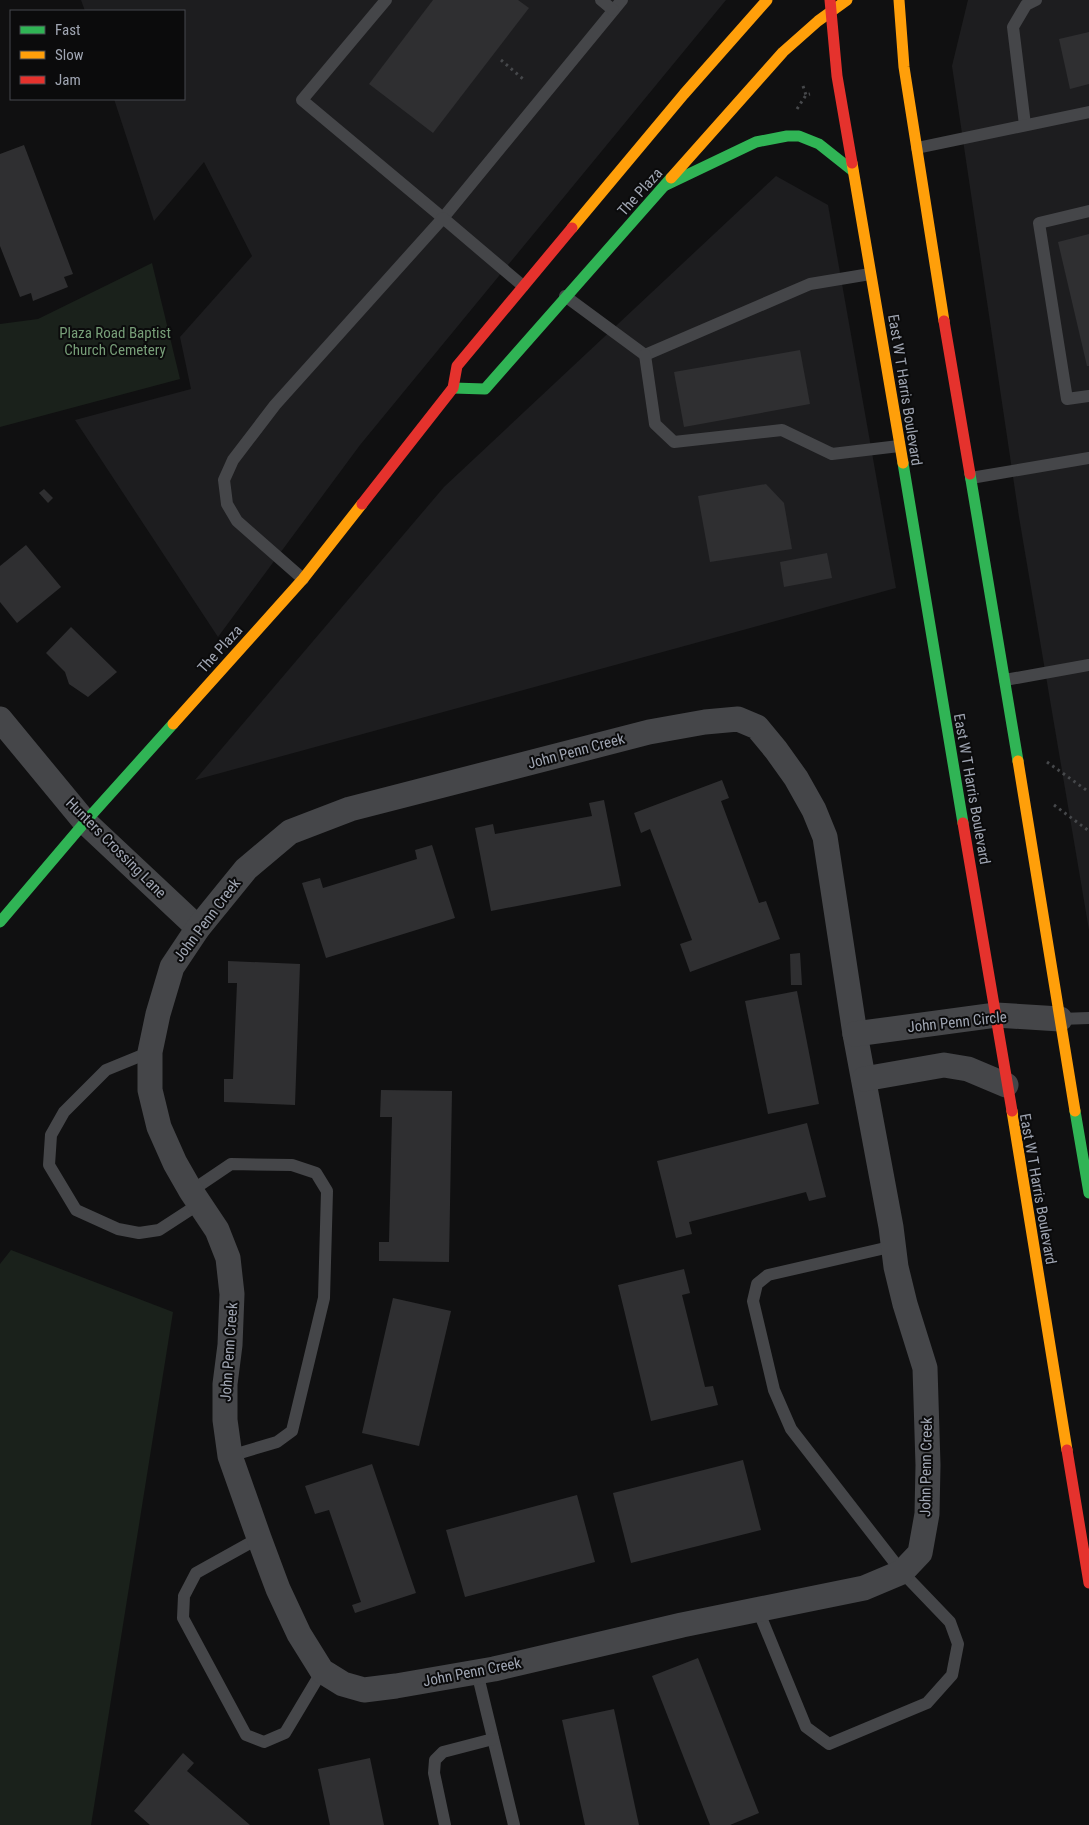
<svg xmlns="http://www.w3.org/2000/svg" width="1089" height="1825" viewBox="0 0 1089 1825" font-family="'Roboto Condensed',sans-serif">
<style>
.built{fill:#1d1d1f}
.green{fill:#1a211b}
.building{fill:#2f2f31}
.lines{fill:none;stroke-linecap:round;stroke-linejoin:round}
.path{stroke:#46484b;stroke-width:3;stroke-dasharray:2.5 4;stroke-linecap:butt}
.lane{stroke:#454649;stroke-width:12}
.street{stroke:#454649;stroke-width:25}
.fast{stroke:#30b455;stroke-width:11}
.slow{stroke:#ff9f0a;stroke-width:11}
.jam{stroke:#e5322d;stroke-width:11}
.labels{text-anchor:middle;stroke-width:4;stroke-linejoin:round;paint-order:stroke}
.street-label{font-size:15px;fill:#a0a6b3;stroke:#0b0b0c}
.park-label{font-size:15px;fill:#779e78;stroke:#0b0b0c}
</style>
<rect width="100%" height="100%" fill="#101011"/>
<g class="built">
<path d="M81,0h645l-366,445 -142,192 -143,-217 116,-31 -11,-52 72,-81 -48,-94 -50,59 -40,-122h70v-88h-99z"/>
<path d="M968,0h121v930l-70,-413 -67,-451z"/>
<path d="M776,176l52,29 68,383 -701,192 249,-293z"/>
</g>
<g class="green">
<path d="M152,263l28,116 -180,48v-103l38,-5z"/>
<path d="M11,1250l162,62 -82,513h-91v-561z"/>
</g>
<g class="building">
<path d="M433,0h85l11,8 -96,125 -64,-49z"/>
<path d="M1089,32v52l-19,5 -11,-50z"/>
<path d="M24,145l49,129 -9,3 4,10 -35,14 -2,-8 -11,4 -20,-51v-92z"/>
<path d="M1089,234v132h-2l-29,-124z"/>
<path d="M800,350l10,54 -126,23 -10,-55z"/>
<path d="M766,484l18,19 8,46 -82,13 -12,-66z"/>
<path d="M44,489l9,9 -5,5 -9,-10z"/>
<path d="M26,545l35,42 -44,36 -17,-21v-36z"/>
<path d="M827,553l5,25 -48,9 -4,-25z"/>
<path d="M71,627l46,45 -29,25 -19,-13 -4,-12 -19,-19z"/>
<path d="M722,780l7,18 -8,3 38,102 7,-2 14,38 -90,33 -10,-28 12,-4 -42,-111 -9,4 -7,-20z"/>
<path d="M604,800l17,86 -130,25 -16,-83 18,-4 2,10 97,-18 -3,-13z"/>
<path d="M432,845l23,73 -129,40 -24,-75 18,-5 3,10 94,-29 -2,-9z"/>
<path d="M800,953l2,32h-11l-1,-31z"/>
<path d="M228,961l72,3 -5,141 -71,-3v-23h9l4,-96h-9z"/>
<path d="M797,991l22,113 -51,10 -23,-113z"/>
<path d="M381,1090l71,1 -3,171 -70,-1v-19h10l3,-125h-12z"/>
<path d="M807,1123l19,74 -17,4 -3,-9 -117,30 3,12 -16,4 -19,-77z"/>
<path d="M684,1269l6,24 -8,2 23,92 8,-1 5,19 -67,16 -33,-136z"/>
<path d="M393,1298l58,13 -32,135 -57,-13z"/>
<path d="M743,1460l18,70 -130,33 -18,-70z"/>
<path d="M372,1464l44,129 -61,20 -3,-8 9,-3 -32,-92 -14,4 -10,-28z"/>
<path d="M577,1495l18,67 -130,35 -19,-67z"/>
<path d="M698,1658l61,155 -29,12h-20l-58,-149z"/>
<path d="M614,1709l25,116h-54l-23,-105z"/>
<path d="M183,1753l11,10 -7,8 63,54h-100l-16,-14z"/>
<path d="M370,1758l14,67h-54l-12,-56z"/>
</g>
<g class="lines">
<g class="path">
<path d="M501,60l22,19"/>
<path d="M803,86l3,9"/>
<path d="M797,109l9,-14 4,-1"/>
<path d="M1047,762l42,30"/>
<path d="M1054,805l35,26"/>
</g>
<g class="lane">
<path d="M386,0l-84,100 141,118 179,-218"/>
<path d="M601,0l12,10"/>
<path d="M1025,125l-12,-98 13,-22 10,-5"/>
<path d="M917,148l172,-36"/>
<path d="M1089,211l-50,12 28,176 22,-3"/>
<path d="M565,296l80,59 165,-71 60,-10"/>
<path d="M645,355l10,69 19,18 108,-12 50,24 67,-8"/>
<path d="M971,478l118,-20"/>
<path d="M303,579l-66,-58 -10,-17 -3,-24 9,-20 42,-55 168,-187 80,68"/>
<path d="M1005,680l84,-15"/>
<path d="M1060,1019l29,-1"/>
<path d="M150,1052l-44,18 -42,42 -13,23 -2,30 27,45 42,19 21,4 20,-3 40,-26"/>
<path d="M191,1191l40,-27 61,1 24,8 11,18 -3,107 -32,133 -15,11 -47,14"/>
<path d="M259,1538l-63,35 -12,23 -1,22 63,117 18,7 21,-9 37,-62"/>
<path d="M758,1610l48,117 23,17 98,-41 25,-28 6,-31 -8,-22 -48,-50 -111,-143 -17,-39 -21,-89 4,-17 11,-9 126,-29"/>
<path d="M477,1672l37,153"/>
<path d="M445,1825l-11,-52 1,-13 8,-8 50,-13"/>
</g>
<g class="street">
<path d="M0,719l85,103 113,106"/>
<path d="M738,719l19,8 19,23 20,28 18,32 11,27 30,197 36,193 5,40 9,37 20,64 3,97 -1,49 -7,39 -18,19 -38,16 -182,37 -188,44 -98,17 -32,4 -21,-6 -21,-13 -23,-37 -21,-45 -19,-51 -29,-82 -5,-36v-36l5,-39 2,-51 -4,-36 -11,-28 -26,-39 -16,-28 -16,-36 -9,-37v-38l8,-38 14,-47 26,-39 48,-59 44,-37 60,-23 299,-77 56,-10z"/>
<path d="M855,1034l141,-19 64,4"/>
<path d="M864,1079l80,-14 24,4 38,16"/>
</g>
<g class="fast">
<path d="M666,185l90,-43 31,-6h12l20,8 34,27"/>
<path d="M453,388l32,1 186,-211"/>
<path d="M903,463l60,360"/>
<path d="M970,474l48,287"/>
<path d="M0,922l85,-100 88,-98"/>
<path d="M1075,1111l14,82"/>
</g>
<g class="slow">
<path d="M899,0l5,67 40,254"/>
<path d="M852,163l51,300"/>
<path d="M671,178l112,-126 35,-31 29,-21"/>
<path d="M572,228l112,-134 83,-94"/>
<path d="M173,724l130,-145 59,-75"/>
<path d="M1018,761l57,350"/>
<path d="M1012,1111l55,339"/>
</g>
<g class="jam">
<path d="M830,0l7,76 15,87"/>
<path d="M944,321l26,153"/>
<path d="M362,504l91,-116 4,-22 115,-138"/>
<path d="M963,823l49,288"/>
<path d="M1067,1450l22,133"/>
</g>
</g>
<g class="labels">
<g class="street-label">
<text transform="translate(640 192) rotate(-48)" y="5">The Plaza</text>
<text transform="translate(905 390) rotate(81)" y="5">East W T Harris Boulevard</text>
<text transform="translate(220 649) rotate(-48)" y="5">The Plaza</text>
<text transform="translate(576 751) rotate(-15)" y="5">John Penn Creek</text>
<text transform="translate(972 789) rotate(80)" y="5">East W T Harris Boulevard</text>
<text transform="translate(116 848) rotate(45)" y="5">Hunters Crossing Lane</text>
<text transform="translate(207 920) rotate(-53)" y="5">John Penn Creek</text>
<text transform="translate(957 1022) rotate(-6)" y="5">John Penn Circle</text>
<text transform="translate(1038 1189) rotate(80)" y="5">East W T Harris Boulevard</text>
<text transform="translate(229 1352) rotate(-86)" y="5">John Penn Creek</text>
<text transform="translate(926 1467) rotate(-89)" y="5">John Penn Creek</text>
<text transform="translate(472 1672) rotate(-11)" y="5">John Penn Creek</text>
</g>
<g class="park-label">
<text x="115" y="338">Plaza Road Baptist<tspan x="115" dy="17">Church Cemetery</tspan></text>
</g>
</g>
<rect x="10" y="10" width="175" height="90" fill="#0b0b0c" stroke="#47494f"/>
<rect x="20" y="26" width="25" height="8" fill="#30b455" stroke="#47494f"/>
<text x="55" y="35" font-size="15" fill="#a0a6b3">Fast</text>
<rect x="20" y="51" width="25" height="8" fill="#ff9f0a" stroke="#47494f"/>
<text x="55" y="60" font-size="15" fill="#a0a6b3">Slow</text>
<rect x="20" y="76" width="25" height="8" fill="#e5322d" stroke="#47494f"/>
<text x="55" y="85" font-size="15" fill="#a0a6b3">Jam</text>
</svg>
